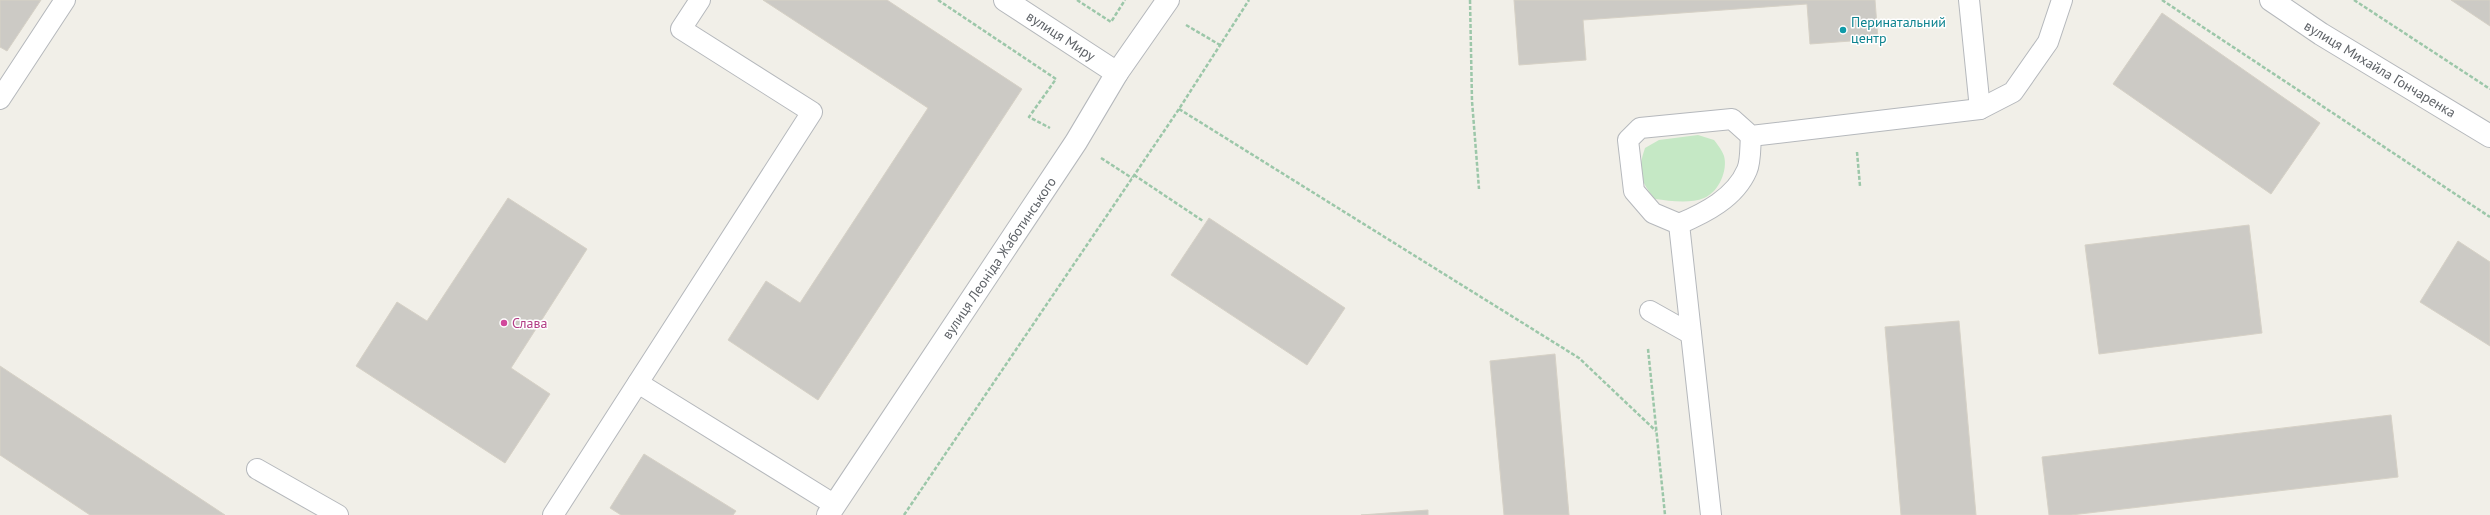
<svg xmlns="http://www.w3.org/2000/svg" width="2490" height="515" viewBox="0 0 2490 515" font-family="'PT Sans',sans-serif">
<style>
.green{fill:#c5e8c5}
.building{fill:#cccac5;stroke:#d6d1c6}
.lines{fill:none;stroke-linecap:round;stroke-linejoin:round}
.service-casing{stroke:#b5b8bc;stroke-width:22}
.tertiary-casing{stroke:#b5b8bc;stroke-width:24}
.path{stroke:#9cc7a9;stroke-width:2.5;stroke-dasharray:4 2;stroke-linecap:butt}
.service{stroke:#fff;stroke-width:20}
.tertiary{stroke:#fff;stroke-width:22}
.culture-dot{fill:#0f9aa8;stroke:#fff;stroke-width:1.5}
.hotel-dot{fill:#d1479c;stroke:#fff;stroke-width:1.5}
.labels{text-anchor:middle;stroke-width:3;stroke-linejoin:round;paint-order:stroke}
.culture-label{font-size:14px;fill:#0d838f;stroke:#fff;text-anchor:start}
.street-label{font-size:14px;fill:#5f6368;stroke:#fff}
.hotel-label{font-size:14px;fill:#b23c85;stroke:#fff;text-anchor:start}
</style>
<rect width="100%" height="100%" fill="#f1efe8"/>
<path class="green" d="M1698,135l16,5c3,4 8,10 10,16 4,14 -5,36 -20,42 -14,6 -34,3 -49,1 -15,-18 -18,-28 -10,-51l14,-8z"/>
<g class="building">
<path d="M0,0h41l-34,51 -7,-4z"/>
<path d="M763,0h124l135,89 -204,311 -90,-60 38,-59 34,22 128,-195z"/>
<path d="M1514,0h361l3,39 -68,5 -3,-40 -224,16 3,40 -67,5z"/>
<path d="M2451,0h39v26z"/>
<path d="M2162,13l158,110 -49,71 -158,-110z"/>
<path d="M508,198l79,51 -76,119 39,26 -45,69 -149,-97 41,-64 30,19z"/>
<path d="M1209,218l136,90 -38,57 -136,-90z"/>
<path d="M2249,225l13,108 -163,21 -14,-109z"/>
<path d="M2458,241l32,21v84l-70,-44z"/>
<path d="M1959,321l17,194h-75l-16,-188z"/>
<path d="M1555,354l14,161h-65l-14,-154z"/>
<path d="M0,366l225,149h-135l-90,-60z"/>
<path d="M2391,415l7,62 -327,38h-22l-7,-58z"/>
<path d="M644,454l92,57 -3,4h-112l-11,-7z"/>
<path d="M1428,510v5h-67z"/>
</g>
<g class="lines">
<defs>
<g id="service">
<path d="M1969,0l11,109"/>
<path d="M0,99l65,-99"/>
<path d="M1679,224c26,-11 56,-26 68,-54 4,-9 3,-24 4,-34"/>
<path d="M1650,311l41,23"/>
<path d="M638,383l197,122"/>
<path d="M257,469l81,46"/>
<path d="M553,515l259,-403 -131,-83 19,-29"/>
<path d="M1711,515l-32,-291 -26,-11 -19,-22 -6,-51 12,-12 92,-9 19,17 229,-27 33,-17 35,-50 14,-42"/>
</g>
<g id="tertiary">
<path d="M1005,0l112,73"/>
<path d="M2271,0l50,34 169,102"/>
<path d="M828,515l248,-373 41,-69 51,-73"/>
</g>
</defs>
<use href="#service" class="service-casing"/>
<use href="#tertiary" class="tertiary-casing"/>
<g class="path">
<path d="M938,0l118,79 -27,38 21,11"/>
<path d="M1077,0l34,22 14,-22"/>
<path d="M1470,0l2,101 7,88"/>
<path d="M2162,0l328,217"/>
<path d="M2354,0l136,89"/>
<path d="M1186,25l34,20"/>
<path d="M1179,109l400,249 77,73"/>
<path d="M1857,152l3,34"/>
<path d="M1101,158l31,20"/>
<path d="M1134,175l69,46"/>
<path d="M1648,349l17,166"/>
<path d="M904,515l275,-406 70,-109"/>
</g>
<use href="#service" class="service"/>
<use href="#tertiary" class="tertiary"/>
</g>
<circle class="culture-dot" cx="1843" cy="30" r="4"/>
<circle class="hotel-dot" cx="504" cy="323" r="4"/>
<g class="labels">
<g class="culture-label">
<text x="1851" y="27">Перинатальний<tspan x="1851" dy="16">центр</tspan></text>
</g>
<g class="street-label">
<text transform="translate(1061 36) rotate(33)" y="5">вулиця Миру</text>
<text transform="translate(2380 69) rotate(31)" y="5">вулиця Михайла Гончаренка</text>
<text transform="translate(999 258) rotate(-56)" y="5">вулиця Леоніда Жаботинського</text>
</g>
<g class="hotel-label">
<text x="512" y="328">Слава</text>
</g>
</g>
</svg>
